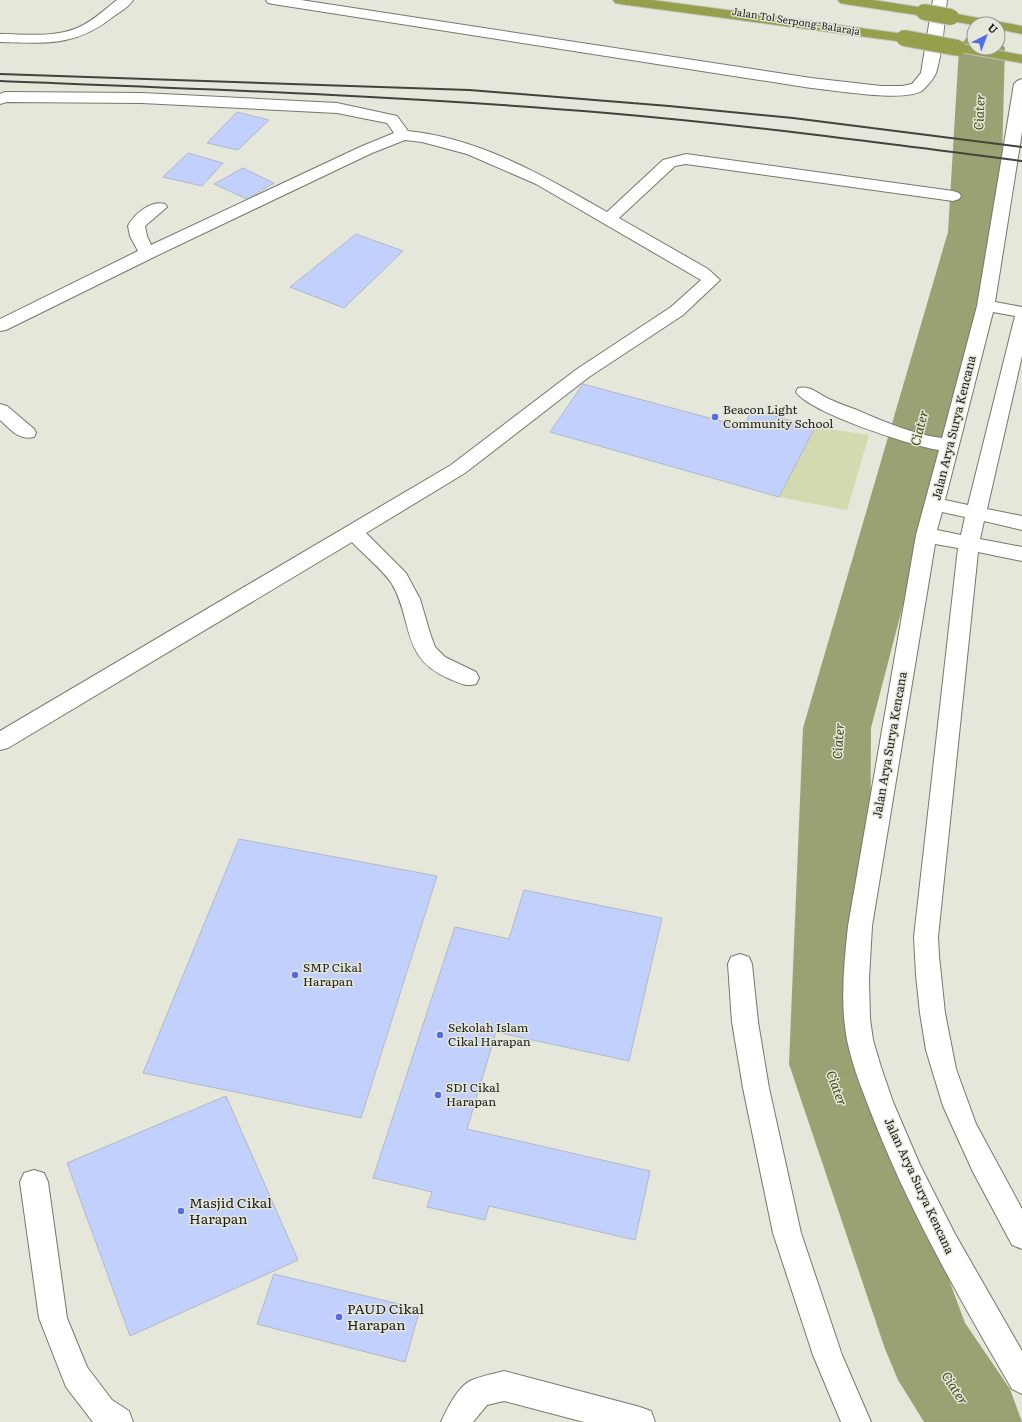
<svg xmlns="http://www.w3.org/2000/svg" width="1022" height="1422" viewBox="0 0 1022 1422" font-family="Literata,serif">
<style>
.green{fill:#d3daaf}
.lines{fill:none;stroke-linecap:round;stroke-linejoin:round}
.river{fill:#9aa173;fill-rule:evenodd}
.building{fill:#c1d0fd;stroke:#b4b8c4}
.minor-casing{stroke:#76786c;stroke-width:2}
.highway-casing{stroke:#c4c4c3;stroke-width:2}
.minor{fill:#fff;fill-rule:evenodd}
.highway{fill:#969f4b;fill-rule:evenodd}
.rail{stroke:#42433d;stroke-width:2}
.highway-bridge-casing{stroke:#c4c4c3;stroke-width:18;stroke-linecap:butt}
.highway-bridge{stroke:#969f4b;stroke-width:16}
.poi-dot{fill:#536de3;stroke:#e5e7da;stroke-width:1.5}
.labels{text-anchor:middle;stroke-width:3;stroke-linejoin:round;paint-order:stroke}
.far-street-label{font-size:10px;fill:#1d1e1a;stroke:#e5e7da}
.poi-label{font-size:12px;fill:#1d1e1a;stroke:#e5e7da;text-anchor:start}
.street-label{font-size:12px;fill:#1d1e1a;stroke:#e5e7da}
.water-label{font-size:13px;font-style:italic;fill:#444913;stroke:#e5e7da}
.near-poi-label{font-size:14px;fill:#1d1e1a;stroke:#e5e7da;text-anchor:start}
</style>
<rect width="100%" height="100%" fill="#e5e7da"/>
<path class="green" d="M815,427l54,8 -22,75 -68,-13z"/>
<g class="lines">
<path class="river" d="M974,36v12h24v-10l7,10 -5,184 -129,496 -2,336 96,259 45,66 12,33h-98l-26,-42 -13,-31 -96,-285 14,-336 145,-496 11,-184 7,-10z"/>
</g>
<g class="building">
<path d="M237,112l32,8 -31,30 -31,-7z"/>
<path d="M188,153l35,10 -21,23 -39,-9z"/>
<path d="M243,168l31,15 -27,16 -33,-15z"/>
<path d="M356,234l47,17 -59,57 -54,-21z"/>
<path d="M583,384l160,43 9,-17 63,17 -36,70 -229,-65z"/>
<path d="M239,839l198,37 -76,242 -218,-45z"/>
<path d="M524,890l138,28 -33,143 -133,-29 -29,97 183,42 -15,69 -146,-34 -4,14 -58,-13 5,-15 -59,-14 82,-251 54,12z"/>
<path d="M226,1096l72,164 -168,76 -63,-173z"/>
<path d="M274,1274l146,35 -15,53 -148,-38z"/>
</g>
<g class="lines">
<defs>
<g id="minor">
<path d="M117,0h16c-4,7 -12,11 -19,16 -38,31 -68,27 -114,26v-8c25,0 53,4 77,-6 15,-6 27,-18 40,-28z"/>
<path d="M266,0h35l510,78 70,8h21l10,-2 9,-11 12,-73h14c-3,24 -4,50 -11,73 -2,5 -9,13 -13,17 -17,13 -89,0 -112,-2l-538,-84 -5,-1z"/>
<path d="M1022,79v53l-27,170 27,5v49l-35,153 35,7v14l-38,-9 -4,18 42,8v14l-44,-9 -40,385 1,19 6,57 11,56 20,55 46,85v40l-10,-4 -39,-73 -30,-66 -17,-56 -6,-37 -4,-38 -2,-38 44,-389 -23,-4 -63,382 -3,53 1,40 3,21 8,27 12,35 27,63 35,69 67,117v43l-10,-5c-50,-86 -100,-173 -137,-266 -10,-26 -22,-54 -28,-83 -7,-37 -3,-76 1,-114l68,-391 23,-85c-27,-4 -129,-37 -143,-58l2,-4c13,-3 20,6 31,11 9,4 19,8 28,11 28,12 55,24 85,28l35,-132 37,-222 3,-3zM993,312l22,4 -47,189 -23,-5zM942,512l23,5 -4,18 -24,-5z"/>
<path d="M5,92l137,1 195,10 60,13 11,15c72,7 138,46 199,81l56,-52 23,-6 267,37 6,2 2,3 -2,3 -6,2 -267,-37 -11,2 -56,52 89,51 12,11 -37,35 -94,62 -124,96 -99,60 40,40 14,26 10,34 5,14 10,10 31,15 3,6 -3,6c-10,3 -17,-1 -26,-5 -50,-21 -36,-57 -58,-95 -7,-12 -30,-31 -40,-42l-344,206 -8,2v-19l451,-266 126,-96 94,-62 30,-27 -165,-96 -69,-30 -45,-12 -17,-2 -33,13 -218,104 -148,73 -6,1v-12l138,-68 -8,-15 -2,-10c6,-12 23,-26 37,-22l2,3 -22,19 2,10 4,9 209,-98 34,-14 -7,-10 -50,-10 -195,-10 -135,-1 -7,2v-10z"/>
<path d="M0,404l7,2 27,23 2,4 -2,4c-15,4 -24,-8 -34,-17z"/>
<path d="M740,954l9,3 3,7 6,58 11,66 32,145 41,122 29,67h-30l-28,-67 -40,-122 -30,-145 -11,-66 -4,-58 3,-7z"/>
<path d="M34,1170l10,3 4,9 19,136 20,49 25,33 17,11 4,11h-40l-27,-35 -27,-69 -19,-136 4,-9z"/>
<path d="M504,1371l136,36 11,4 4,11h-71l-80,-21 -17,4 -14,17h-32c6,-13 16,-34 29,-41 10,-5 23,-7 34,-10z"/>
</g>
<g id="highway">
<path d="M613,0h39l252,34 5,1 2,3 -2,3 -5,1 -284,-38 -5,-1z"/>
<path d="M838,0h35l51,8 5,1 2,3 -2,3 -5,1 -79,-12 -5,-1z"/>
<path d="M951,13l71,13v8l-24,-5v-5h-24v1l-28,-5 -2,-3 2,-3z"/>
<path d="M958,44l16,2v2h10l38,7v8l-69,-12 -2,-3 2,-3z"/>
</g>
</defs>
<use href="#minor" class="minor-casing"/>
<use href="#highway" class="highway-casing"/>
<use href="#minor" class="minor"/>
<use href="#highway" class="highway"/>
<g class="rail">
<path d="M0,74l469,16 200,16 124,12 229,29"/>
<path d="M0,81c202,8 405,15 607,32 139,12 277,30 415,48"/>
</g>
<defs>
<g id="highway-bridge">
<path d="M924,12l27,5"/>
<path d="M904,38l54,10"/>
</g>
</defs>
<use href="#highway-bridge" class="highway-bridge-casing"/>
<use href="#highway-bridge" class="highway-bridge"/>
</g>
<g class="poi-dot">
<circle cx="715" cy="417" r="4"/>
<circle cx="295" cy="975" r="4"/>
<circle cx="440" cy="1035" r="4"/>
<circle cx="438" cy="1095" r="4"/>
<circle cx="181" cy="1211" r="4"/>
<circle cx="339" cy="1317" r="4"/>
</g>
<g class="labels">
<g class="far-street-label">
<text transform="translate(796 21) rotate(9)" y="4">Jalan Tol Serpong–Balaraja</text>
</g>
<g class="poi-label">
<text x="723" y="414">Beacon Light<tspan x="723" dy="14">Community School</tspan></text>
<text x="303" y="972">SMP Cikal<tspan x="303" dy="14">Harapan</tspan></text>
<text x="448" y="1032">Sekolah Islam<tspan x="448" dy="14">Cikal Harapan</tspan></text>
<text x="446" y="1092">SDI Cikal<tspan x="446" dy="14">Harapan</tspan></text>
</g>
<g class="street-label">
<text transform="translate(954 428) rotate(-76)" y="4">Jalan Arya Surya Kencana</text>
<text transform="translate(890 745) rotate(-80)" y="4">Jalan Arya Surya Kencana</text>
<text transform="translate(919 1186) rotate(65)" y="4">Jalan Arya Surya Kencana</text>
</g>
<g class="water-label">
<text transform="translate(979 112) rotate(-87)" y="5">Ciater</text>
<text transform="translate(919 428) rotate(-75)" y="5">Ciater</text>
<text transform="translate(838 741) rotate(-86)" y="5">Ciater</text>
<text transform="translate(837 1088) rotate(70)" y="5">Ciater</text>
<text transform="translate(955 1388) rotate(57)" y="5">Ciater</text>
</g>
<g class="near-poi-label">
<text x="189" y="1208">Masjid Cikal<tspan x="189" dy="16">Harapan</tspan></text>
<text x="347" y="1314">PAUD Cikal<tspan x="347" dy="16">Harapan</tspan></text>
</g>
</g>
<g transform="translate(986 36) rotate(42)"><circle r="19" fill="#e5e7da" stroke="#95978d"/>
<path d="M0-3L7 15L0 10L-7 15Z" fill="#536de3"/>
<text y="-6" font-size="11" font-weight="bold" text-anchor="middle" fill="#1d1e1a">U</text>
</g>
</svg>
